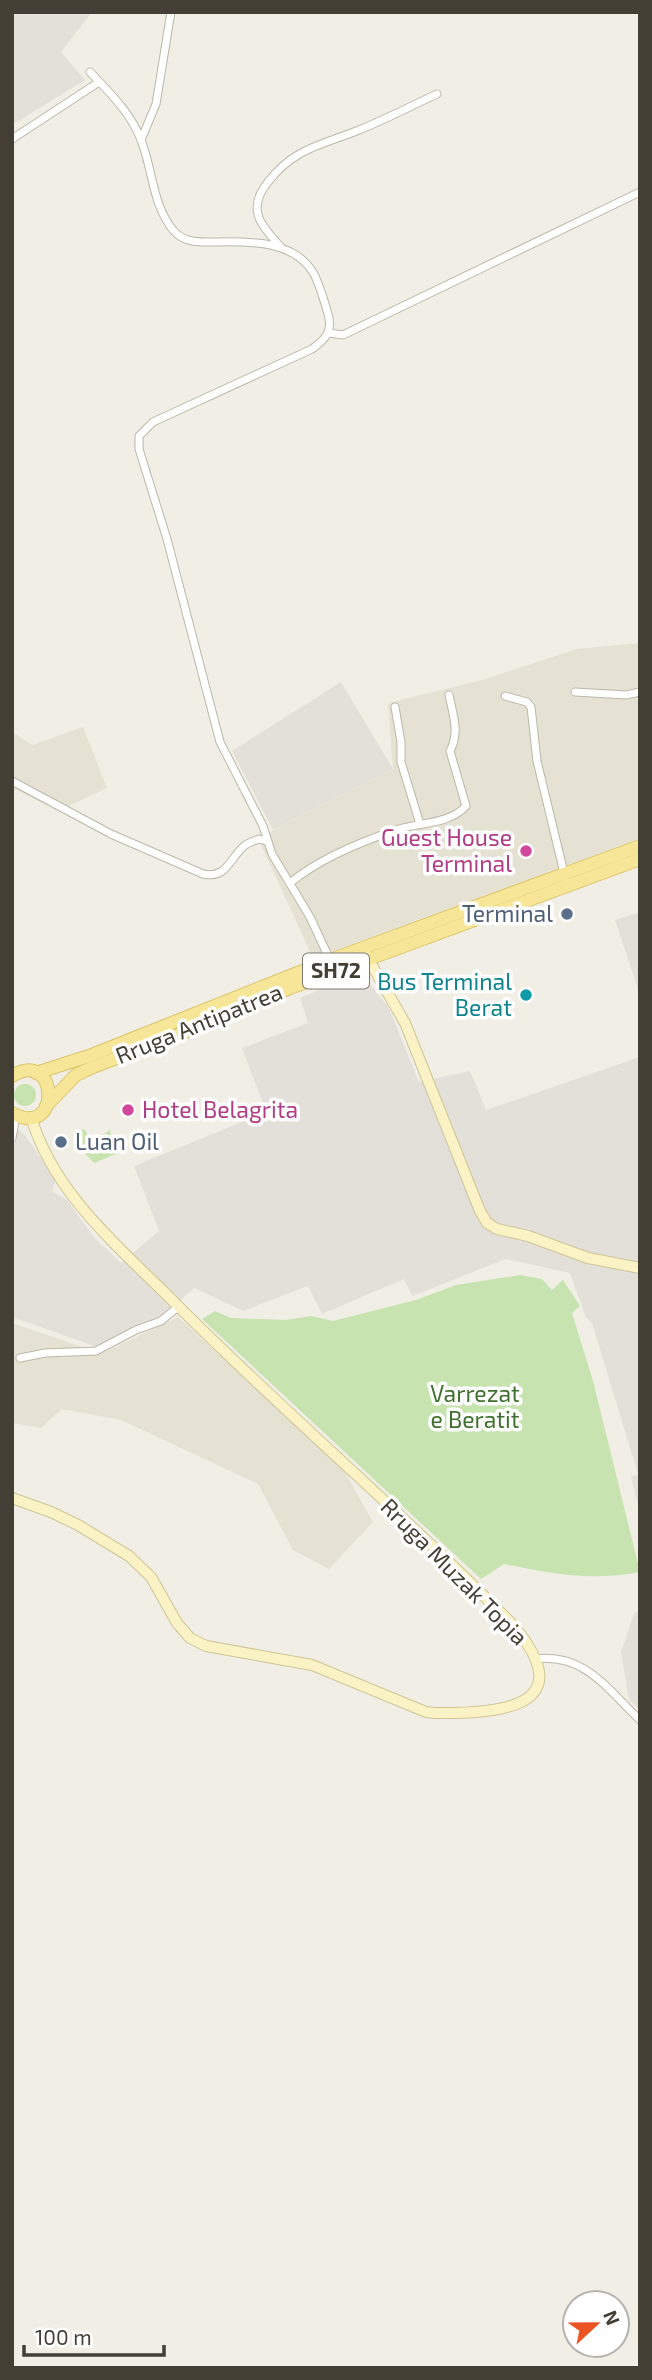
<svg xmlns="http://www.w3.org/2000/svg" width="652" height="2380" viewBox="0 0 652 2380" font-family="'Exo 2',sans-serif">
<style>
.residential{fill:#e5e1d3}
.industrial{fill:#e3e0da}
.green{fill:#c7e3b0}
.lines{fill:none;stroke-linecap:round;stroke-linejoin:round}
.street-casing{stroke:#bcb7a8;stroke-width:9}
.secondary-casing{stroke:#cec597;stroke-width:12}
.primary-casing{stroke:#dbc469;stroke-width:14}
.street{stroke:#fff;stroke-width:7}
.secondary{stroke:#fbf3c6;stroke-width:10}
.primary{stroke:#f7e598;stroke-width:12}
.hotel-dot{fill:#d1479c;stroke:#fff;stroke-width:2.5}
.service-dot{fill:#5c6f8a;stroke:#fff;stroke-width:2.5}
.culture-dot{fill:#0f9aa8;stroke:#fff;stroke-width:2.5}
.labels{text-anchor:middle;stroke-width:7;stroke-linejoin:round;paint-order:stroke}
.shield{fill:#fff;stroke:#7b7972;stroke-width:2}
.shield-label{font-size:21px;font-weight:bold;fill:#433f35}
.hotel-label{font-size:23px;fill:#b23c85;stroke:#fff;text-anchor:end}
.service-label{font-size:23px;fill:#4e5e75;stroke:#fff;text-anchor:end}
.culture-label{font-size:23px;fill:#0d838f;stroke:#fff;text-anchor:end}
.street-label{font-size:23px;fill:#433f35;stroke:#fff}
.park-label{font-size:23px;fill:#40702d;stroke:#fff}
</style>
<rect width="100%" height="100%" fill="#f1efe5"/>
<g class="residential">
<path d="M640,643v195l-327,120 -55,-120 135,-69 -5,-66 94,-23 95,-31z"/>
<path d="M83,727l24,61 -49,23 -46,-23v-56l20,13z"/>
<path d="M178,1317l165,152 30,53 -44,47 -36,-19 -35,-66 -137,-64 -59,-11 -21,19 -29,-5v-100l70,24 23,5z"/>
</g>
<g class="industrial">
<path d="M12,12h80l-31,40 24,28 -73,45z"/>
<path d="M341,682l52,87 -120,61 -41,-79z"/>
<path d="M640,912v83l-25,-75z"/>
<path d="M356,974l7,1 26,33 30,74 51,-11 16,39 154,-53v457l-9,-37 7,-3 -46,-151 -6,-5 -16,-45 -64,-14 -94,37 -8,-17 -82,35 -14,-28 -65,25 -49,-23 -41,36 -56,23 -85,-30v-192l13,10 31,45 -4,11 15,9 27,37 27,26 38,-32 -25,-65 103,-42 27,-18 -22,-58 66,-25 -8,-25z"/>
<path d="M640,1611v99l-11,-10 -8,-48 13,-39z"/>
</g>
<g class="green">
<circle cx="25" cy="1095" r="11"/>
<path d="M81,1129l4,1 3,6 8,3 14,-9 3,13 6,-1 4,9 -29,12 -18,-19z"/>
<path d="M520,1275l22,4 10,11 11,-10 17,26 -8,7 21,68 47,191c-52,9 -86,2 -136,-8l-23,15 -279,-260 13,-8 16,7 55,2 25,-4 22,5 83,-21 40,-15z"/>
</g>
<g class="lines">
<defs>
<g id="street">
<path d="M90,72c20,21 41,41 51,68 12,30 11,64 32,90 9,11 21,12 34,12 35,0 86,-5 107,32 6,12 10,26 14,40 5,17 -2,25 -16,35l-159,73 -14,14v13l28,90 53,203 43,84 9,28 38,63 20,43"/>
<path d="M12,139l87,-57"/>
<path d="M141,140l15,-36 15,-92"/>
<path d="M280,246c-21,-22 -33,-38 -12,-64 26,-34 54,-37 91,-52 27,-11 52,-24 78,-36"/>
<path d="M329,333l14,2 297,-143"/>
<path d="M575,692l51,3 14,-3"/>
<path d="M505,696l22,6 4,5 6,54 28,116"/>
<path d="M395,707l6,35v20l19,62"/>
<path d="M12,781l99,53 92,40c23,5 26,-14 40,-27 4,-4 10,-6 16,-8l7,2"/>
<path d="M290,883c29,-24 70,-41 106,-53 22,-8 53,-5 70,-24l-16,-55c10,-19 3,-36 -1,-56"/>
<path d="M12,1138l4,-22"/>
<path d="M20,1358l25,-5 51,-2 40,-21 25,-9 18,-15"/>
<path d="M535,1659c50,-6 72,30 105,61"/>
</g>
<g id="secondary">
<path d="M366,955l39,68 75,188 7,12 10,6 31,7 60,22 52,10"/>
<path d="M12,1498l39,14 27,13 51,31 22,21 26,46 13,15 16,8 106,19 114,47 9,1c66,1 147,-6 78,-88 -108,-110 -225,-209 -334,-318 -56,-57 -124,-110 -148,-190"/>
</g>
<g id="primary">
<path d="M36,1073l53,-17 241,-96 310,-114"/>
<path d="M12,1076c47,-29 50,65 0,37"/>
<path d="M46,1106l30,-31 17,-8 111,-42 86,-37 350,-129"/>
</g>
</defs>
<use href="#street" class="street-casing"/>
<use href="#secondary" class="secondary-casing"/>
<use href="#primary" class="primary-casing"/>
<use href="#street" class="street"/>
<use href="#secondary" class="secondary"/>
<use href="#primary" class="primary"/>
</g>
<g class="hotel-dot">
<circle cx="526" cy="851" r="7"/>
<circle cx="128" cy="1110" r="7"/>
</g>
<g class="service-dot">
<circle cx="567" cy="914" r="7"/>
<circle cx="61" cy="1142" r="7"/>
</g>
<circle class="culture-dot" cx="526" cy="995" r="7"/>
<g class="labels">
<rect class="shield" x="303" y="953.5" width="66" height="35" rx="5"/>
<g class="shield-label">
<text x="336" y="978">SH72</text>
</g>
<g class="hotel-label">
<text x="512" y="846">Guest House<tspan x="512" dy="26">Terminal</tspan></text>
<text x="142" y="1118" text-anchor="start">Hotel Belagrita</text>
</g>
<g class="service-label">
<text x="553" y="922">Terminal</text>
<text x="75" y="1150" text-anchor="start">Luan Oil</text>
</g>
<g class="culture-label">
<text x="512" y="990">Bus Terminal<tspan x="512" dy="26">Berat</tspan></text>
</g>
<g class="street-label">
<text transform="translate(199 1024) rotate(-22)" y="8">Rruga Antipatrea</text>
<text transform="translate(454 1572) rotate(45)" y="8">Rruga Muzak Topia</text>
</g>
<g class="park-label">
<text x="475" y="1402">Varrezat<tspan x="475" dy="26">e Beratit</tspan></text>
</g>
</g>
<rect width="652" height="2380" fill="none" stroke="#433f35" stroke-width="28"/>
<g transform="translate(596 2324) rotate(68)"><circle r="33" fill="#ffffff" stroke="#b4b2ae" stroke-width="2"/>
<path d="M0-5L12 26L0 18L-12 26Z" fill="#eb5422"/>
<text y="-10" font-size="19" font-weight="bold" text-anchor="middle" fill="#433f35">N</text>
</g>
<path d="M24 2345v10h140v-10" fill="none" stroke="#433f35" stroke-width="3.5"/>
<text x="35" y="2345" font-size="21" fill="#433f35" stroke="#ffffff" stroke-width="5" paint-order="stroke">100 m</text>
</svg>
